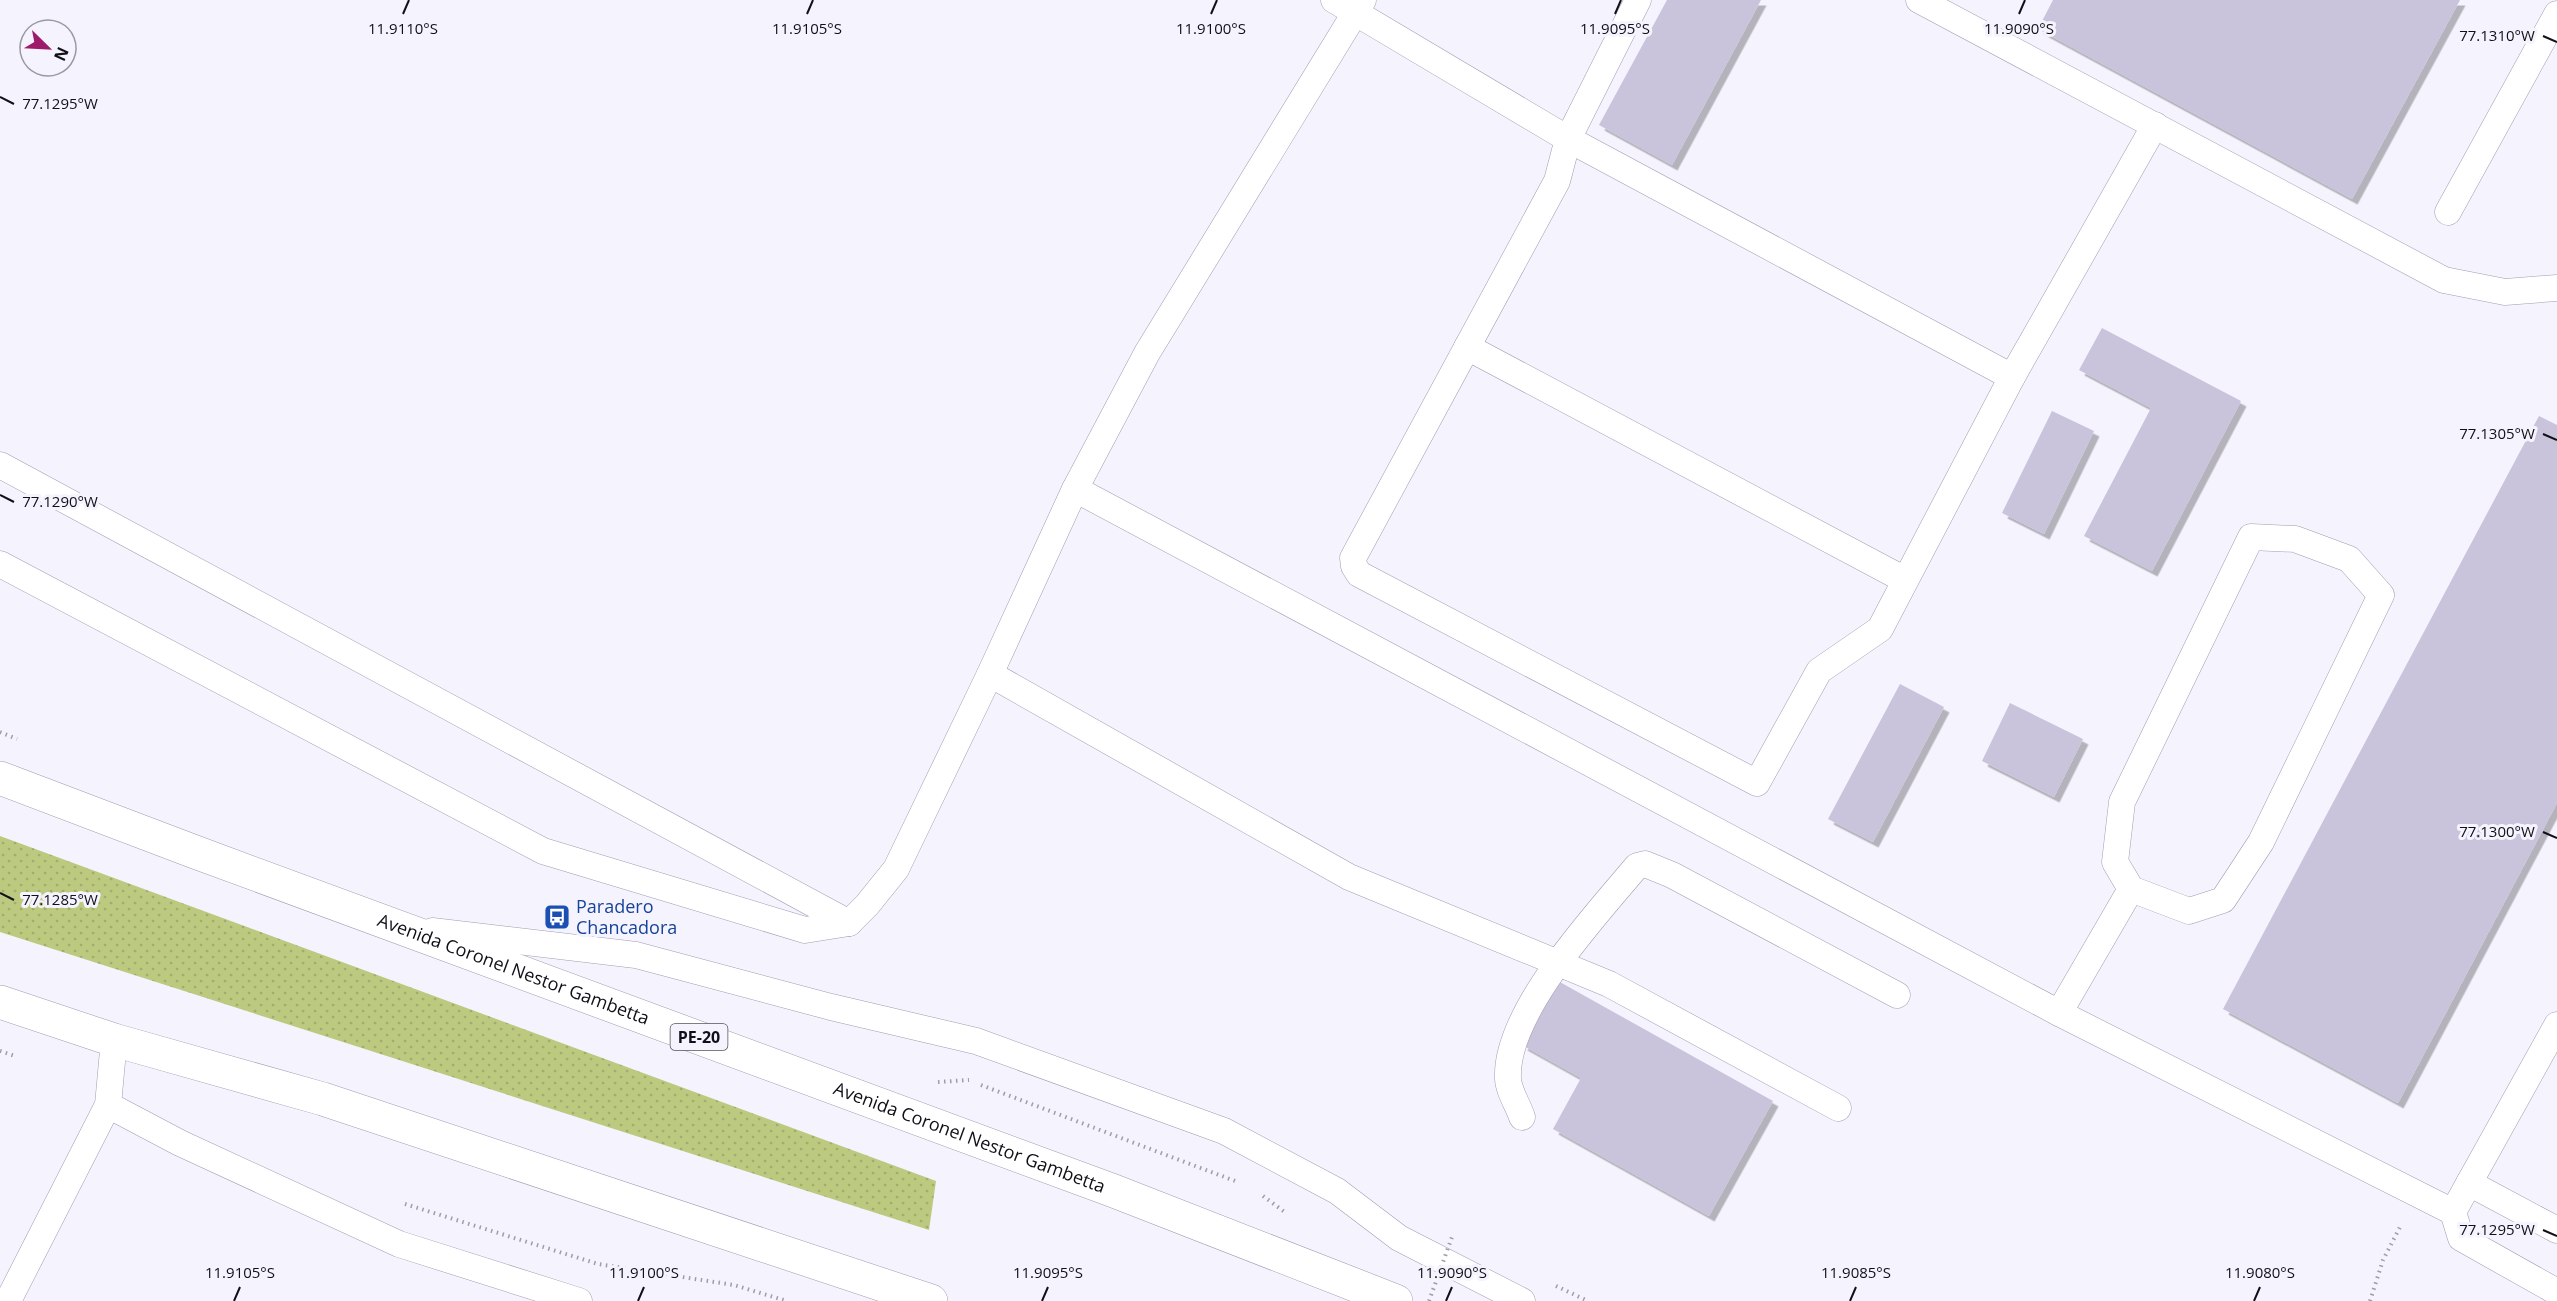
<svg xmlns="http://www.w3.org/2000/svg" width="2557" height="1301" viewBox="0 0 2557 1301" font-family="'Open Sans',sans-serif">
<style>
.grass{fill:url(#grass-dots)}
.building{fill:#c9c3db;filter:url(#shadow)}
.lines{fill:none;stroke-linecap:round;stroke-linejoin:round}
.lane-casing{stroke:#a29cb3;stroke-width:27}
.highway-casing{stroke:#a29cb3;stroke-width:34}
.path{stroke:#9f9da6;stroke-width:4;stroke-dasharray:1.5 4.5;stroke-linecap:butt}
.lane{stroke:#fff;stroke-width:26}
.highway{stroke:#fff;stroke-width:33}
.path-bridge{stroke:#9f9da6;stroke-width:4;stroke-dasharray:1.5 4.5;stroke-linecap:butt}
.ticks{fill:none;stroke:#110f17;stroke-width:2}
.labels{text-anchor:middle;stroke-width:6;stroke-linejoin:round;paint-order:stroke}
.shield{fill:#f5f3fd;stroke:#55535c;stroke-width:1.5}
.shield-label{font-size:16px;font-weight:bold;fill:#110f17}
.transit-label{font-size:18px;fill:#164399;stroke:#f5f3fd;text-anchor:start}
.street-label{font-size:18px;fill:#110f17;stroke:#f5f3fd}
.ticks-label{font-size:15px;text-anchor:middle;fill:#110f17;stroke:#f5f3fd;stroke-width:6;stroke-linejoin:round;paint-order:stroke}
</style>
<defs>
<pattern id="grass-dots" width="8" height="8" patternUnits="userSpaceOnUse" patternTransform="scale(1.5)"><rect width="8" height="8" fill="#bcca80"/><path d="M2 2h.1M6 6h.1" fill="none" stroke="#a1ac6e" stroke-width="1.8" stroke-linecap="round"/></pattern>
<filter id="shadow"><feDropShadow dx="5.5" dy="5.5" stdDeviation="0" flood-color="#0004"/></filter>
</defs>
<rect width="100%" height="100%" fill="#f5f3fd"/>
<path class="grass" d="M0,836l936,345 -7,49 -929,-298z"/>
<g class="building">
<path d="M1667,0h94l-89,165 -73,-40z"/>
<path d="M2053,0h407l-108,199 -314,-170z"/>
<path d="M2102,328l139,73 -89,170 -68,-35 67,-128 -72,-38z"/>
<path d="M2052,411l42,20 -50,103 -42,-21z"/>
<path d="M2539,416l18,9v378l-159,300 -175,-94z"/>
<path d="M1900,684l44,23 -71,135 -45,-23z"/>
<path d="M2010,703l73,36 -29,58 -72,-36z"/>
<path d="M1558,981l215,120 -64,115 -156,-87 28,-51 -59,-33z"/>
</g>
<g class="lines">
<defs>
<g id="lane">
<path d="M1334,0l234,139 444,238"/>
<path d="M1638,0l-70,139 -11,42 -204,377 1,8 5,8 398,209 62,-112 61,-42 132,-252 143,-252"/>
<path d="M1919,0l525,280 61,12 52,-4"/>
<path d="M2448,212l109,-198"/>
<path d="M1467,347l438,233"/>
<path d="M0,465l849,458"/>
<path d="M1075,489l984,524 394,199"/>
<path d="M2251,537l44,2 54,20 32,36 -120,247 -38,58 -34,11 -58,-22 -16,-27 7,-60z"/>
<path d="M0,564l543,287 262,79 44,-7 18,-18 29,-36 94,-195 85,-185 72,-136 216,-353"/>
<path d="M990,674l359,203 260,107 229,124"/>
<path d="M432,931l204,24 195,52 145,34 248,90 113,60 62,47 123,63"/>
<path d="M2059,1013l72,-124"/>
<path d="M2557,1025l-104,187 8,26 96,54"/>
<path d="M108,1105l72,38 219,101 180,57"/>
<path d="M1522,1117c-4,-12 -14,-27 -14,-39 -3,-66 88,-163 129,-212l8,-2 27,11 225,120"/>
<path d="M2469,1183l88,47"/>
<path d="M8,1301l100,-196 6,-65"/>
</g>
<g id="highway">
<path id="s1" d="M0,778l195,74 919,339 282,110"/>
<path d="M0,1002l114,38 209,59 608,202"/>
</g>
</defs>
<use href="#lane" class="lane-casing"/>
<use href="#highway" class="highway-casing"/>
<g class="path">
<path d="M0,732l17,7"/>
<path d="M0,1051l15,5"/>
<path d="M938,1082l31,-2"/>
<path d="M981,1085l254,96"/>
<path d="M1263,1196l23,17"/>
<path d="M405,1204l193,60 136,21 53,16"/>
<path d="M1556,1286l32,15"/>
<path d="M2370,1301l13,-41 17,-33"/>
</g>
<use href="#lane" class="lane"/>
<use href="#highway" class="highway"/>
<path class="path-bridge" d="M1429,1301l23,-64"/>
</g>
<path class="ticks" d="M403,14l6,-14M807,14l6,-14M1211,14l6,-14M1615,14l6,-14M2019,14l6,-14M2543,36l14,6M0,97l14,7M2543,434l14,6M0,495l14,7M2543,832l14,6M0,893l14,7M2543,1230l14,6M234,1301l6,-14M638,1301l6,-14M1042,1301l6,-14M1446,1301l6,-14M1850,1301l6,-14M2254,1301l6,-14"/>
<defs>
<symbol id="bus-square" viewBox="-11 -11 22 22"><rect x="-9" y="-9" width="18" height="18" rx="4" fill="#1a4fb4" stroke="#f5f3fd"/><path d="M-5-6H5V4H4V6H2V4H-2V6H-4V4H-5ZM-3.5-4V0h7V-4ZM-3.5 1.2v1.5H-2V1.2ZM2 1.2v1.5H3.5V1.2Z" fill="#fff"/></symbol>
</defs>
<g fill-rule="evenodd">
<use href="#bus-square" x="542" y="902" width="30" height="30"/>
</g>
<g class="labels">
<rect class="shield" x="670.5" y="1024" width="57" height="26" rx="4.5"/>
<g class="shield-label">
<text x="699" y="1043">PE-20</text>
</g>
<g class="transit-label">
<text x="576" y="913">Paradero<tspan x="576" dy="21">Chancadora</tspan></text>
</g>
<g class="street-label">
<text dy="6" stroke="none"><textPath href="#s1" startOffset="548">Avenida Coronel Nestor Gambetta</textPath></text>
<text dy="6" stroke="none"><textPath href="#s1" startOffset="1034">Avenida Coronel Nestor Gambetta</textPath></text>
</g>
</g>
<g class="ticks-label">
<text x="403" y="34">11.9110°S</text>
<text x="807" y="34">11.9105°S</text>
<text x="1211" y="34">11.9100°S</text>
<text x="1615" y="34">11.9095°S</text>
<text x="2019" y="34">11.9090°S</text>
<text x="2497" y="41">77.1310°W</text>
<text x="60" y="109">77.1295°W</text>
<text x="2497" y="439">77.1305°W</text>
<text x="60" y="507">77.1290°W</text>
<text x="2497" y="837">77.1300°W</text>
<text x="60" y="905">77.1285°W</text>
<text x="2497" y="1235">77.1295°W</text>
<text x="240" y="1278">11.9105°S</text>
<text x="644" y="1278">11.9100°S</text>
<text x="1048" y="1278">11.9095°S</text>
<text x="1452" y="1278">11.9090°S</text>
<text x="1856" y="1278">11.9085°S</text>
<text x="2260" y="1278">11.9080°S</text>
</g>
<g transform="translate(48 48) rotate(114)"><circle r="28" fill="#f5f3fd" stroke="#9a98a1" stroke-width="1.5"/>
<path d="M0-4.5L10 22L0 15L-10 22Z" fill="#9e1a6a"/>
<text y="-9" font-size="16" font-weight="bold" text-anchor="middle" fill="#110f17">N</text>
</g>
</svg>
